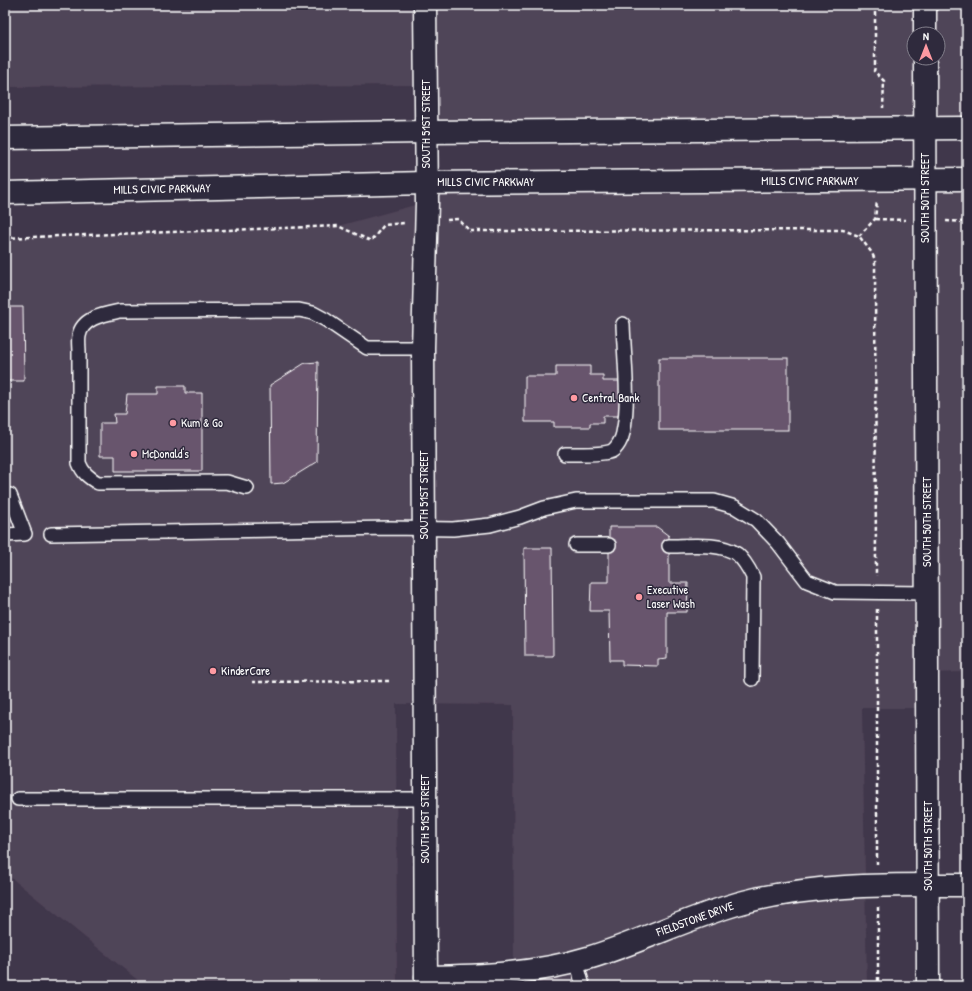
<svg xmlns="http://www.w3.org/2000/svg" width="972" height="991" viewBox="0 0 972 991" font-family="'Patrick Hand',sans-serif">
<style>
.built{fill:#504458;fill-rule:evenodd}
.building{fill:#68556d;stroke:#fff}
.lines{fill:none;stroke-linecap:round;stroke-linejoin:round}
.service-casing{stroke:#fff;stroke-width:16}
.minor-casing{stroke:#fff;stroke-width:25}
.secondary-casing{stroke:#fff;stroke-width:25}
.path{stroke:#fff;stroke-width:2.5;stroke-dasharray:4 3;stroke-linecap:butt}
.service{stroke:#2f2a3d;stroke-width:13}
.minor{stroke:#2f2a3d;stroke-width:22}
.secondary{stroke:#2f2a3d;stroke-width:22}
.poi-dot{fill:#ff9aa2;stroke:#2f2a3d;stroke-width:1.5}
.labels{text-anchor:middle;stroke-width:3;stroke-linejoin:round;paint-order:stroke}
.street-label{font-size:12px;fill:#fff;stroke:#2f2a3d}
.poi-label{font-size:12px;fill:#fff;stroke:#2f2a3d;text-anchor:start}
</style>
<rect width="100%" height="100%" fill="#40374b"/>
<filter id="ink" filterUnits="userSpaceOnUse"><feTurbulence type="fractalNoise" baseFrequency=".025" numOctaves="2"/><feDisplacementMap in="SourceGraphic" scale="8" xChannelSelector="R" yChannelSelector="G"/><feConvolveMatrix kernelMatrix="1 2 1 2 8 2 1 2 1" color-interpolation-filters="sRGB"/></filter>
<g filter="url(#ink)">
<g class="built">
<path d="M5,5h962v123l-541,4 -1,-47 -420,2zM914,34h24v24h-24z"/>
<path d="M967,179v493l-40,1v35h-65l5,278h-353l-1,-281 -117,-1 1,282h-252l-136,-110h-4v-637l17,-2 316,-11 88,-24v-19z"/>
</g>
<g class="building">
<path d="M5,307h18l1,74h-19z"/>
<rect x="659" y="358" width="129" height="72"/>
<path d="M318,362l-1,100 -34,21 -12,1 -1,-99 35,-22z"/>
<path d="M556,366h34v9h13v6h21v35h-21v7h-13v4h-36v-5h-29v-46h31z"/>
<path d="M158,386h27v7h17v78h-87v-15h-15v-33h15l-1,-9h11l2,-20h31z"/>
<path d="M609,527h48l12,9v47h19l-1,29h-20v46l-9,1v7l-36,-1v-5h-12l-1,-49h-19l1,-29h18z"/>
<path d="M524,548h28l1,108h-28z"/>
</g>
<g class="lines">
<defs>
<g id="service">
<path d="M565,454c11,0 38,1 47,-3 5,-3 10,-12 11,-18 7,-32 1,-76 0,-109"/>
<path d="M247,488l-20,-6 -129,1c-10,-6 -15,-10 -19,-20v-111c0,-5 -1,-11 0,-16 3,-19 27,-22 41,-25l179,-1 14,3 13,7 41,28h56"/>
<path d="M51,534l339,-6 63,1 37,-4 30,-8 24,-9 32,-7h138l21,6 21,13 22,23 29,38 28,11 92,1"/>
<path d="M5,535l20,-1 -15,-39"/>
<path d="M576,545h33"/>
<path d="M669,546c20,0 51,-4 68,8 7,6 12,15 16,23l-1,102"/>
<path d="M18,799h407"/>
<path d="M576,961l7,25"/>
</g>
<g id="minor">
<path d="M425,5l2,197 -4,146 3,638"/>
<path d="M426,977c55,-1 109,-3 162,-19 53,-16 103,-42 156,-56 73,-19 148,-17 223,-17"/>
</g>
<g id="secondary">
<path d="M925,5v29"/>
<path d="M925,58l3,928"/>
<path d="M5,138l421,-6 541,-4"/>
<path d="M5,193l421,-10 541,-4"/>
</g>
</defs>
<use href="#service" class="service-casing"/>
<use href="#minor" class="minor-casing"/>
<use href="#secondary" class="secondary-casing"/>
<g class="path">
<path d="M875,5v62l-1,4 10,10 -1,27"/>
<path d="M875,219l30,1"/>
<path d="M447,220l11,-1 12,12 373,-1 16,6 13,17 3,7 1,316"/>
<path d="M946,221l21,1"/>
<path d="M859,236l16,-17 2,-18"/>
<path d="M5,238l333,-12 33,15 13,-16 20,-2"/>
<path d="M877,609v255"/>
<path d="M252,682l138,-1"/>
<path d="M878,907v79"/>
</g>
<use href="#service" class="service"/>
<use href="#minor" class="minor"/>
<use href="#secondary" class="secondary"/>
</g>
</g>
<g class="poi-dot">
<circle cx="574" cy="398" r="4"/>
<circle cx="173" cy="423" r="4"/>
<circle cx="134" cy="454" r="4"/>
<circle cx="639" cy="597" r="4"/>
<circle cx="213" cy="671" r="4"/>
</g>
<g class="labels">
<g class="street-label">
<text transform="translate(426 124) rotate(-90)" y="4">SOUTH 51ST STREET</text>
<text x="810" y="185">MILLS CIVIC PARKWAY</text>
<text x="486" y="186">MILLS CIVIC PARKWAY</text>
<text transform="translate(162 189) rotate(-1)" y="4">MILLS CIVIC PARKWAY</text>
<text transform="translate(925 198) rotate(-90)" y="4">SOUTH 50TH STREET</text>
<text transform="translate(424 495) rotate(-90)" y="4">SOUTH 51ST STREET</text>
<text transform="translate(927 522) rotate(-90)" y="4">SOUTH 50TH STREET</text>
<text transform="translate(425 819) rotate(-90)" y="4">SOUTH 51ST STREET</text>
<text transform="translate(928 846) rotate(-90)" y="4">SOUTH 50TH STREET</text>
<text transform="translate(695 919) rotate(-20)" y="4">FIELDSTONE DRIVE</text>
</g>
<g class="poi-label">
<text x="582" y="402">Central Bank</text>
<text x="181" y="427">Kum &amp; Go</text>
<text x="142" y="458">McDonald's</text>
<text x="647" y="594">Executive<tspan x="647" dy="14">Laser Wash</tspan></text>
<text x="221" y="675">KinderCare</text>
</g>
</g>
<rect width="972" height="991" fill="none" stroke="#2f2a3d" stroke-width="20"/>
<rect x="10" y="10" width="952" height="971" fill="none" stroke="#fff" stroke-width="1.5" filter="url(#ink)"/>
<g transform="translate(926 46)"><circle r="19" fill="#2f2a3d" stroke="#827f8b"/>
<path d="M0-3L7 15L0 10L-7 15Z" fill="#ff9aa2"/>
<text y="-6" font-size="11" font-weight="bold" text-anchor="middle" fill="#ffffff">N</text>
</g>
</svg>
